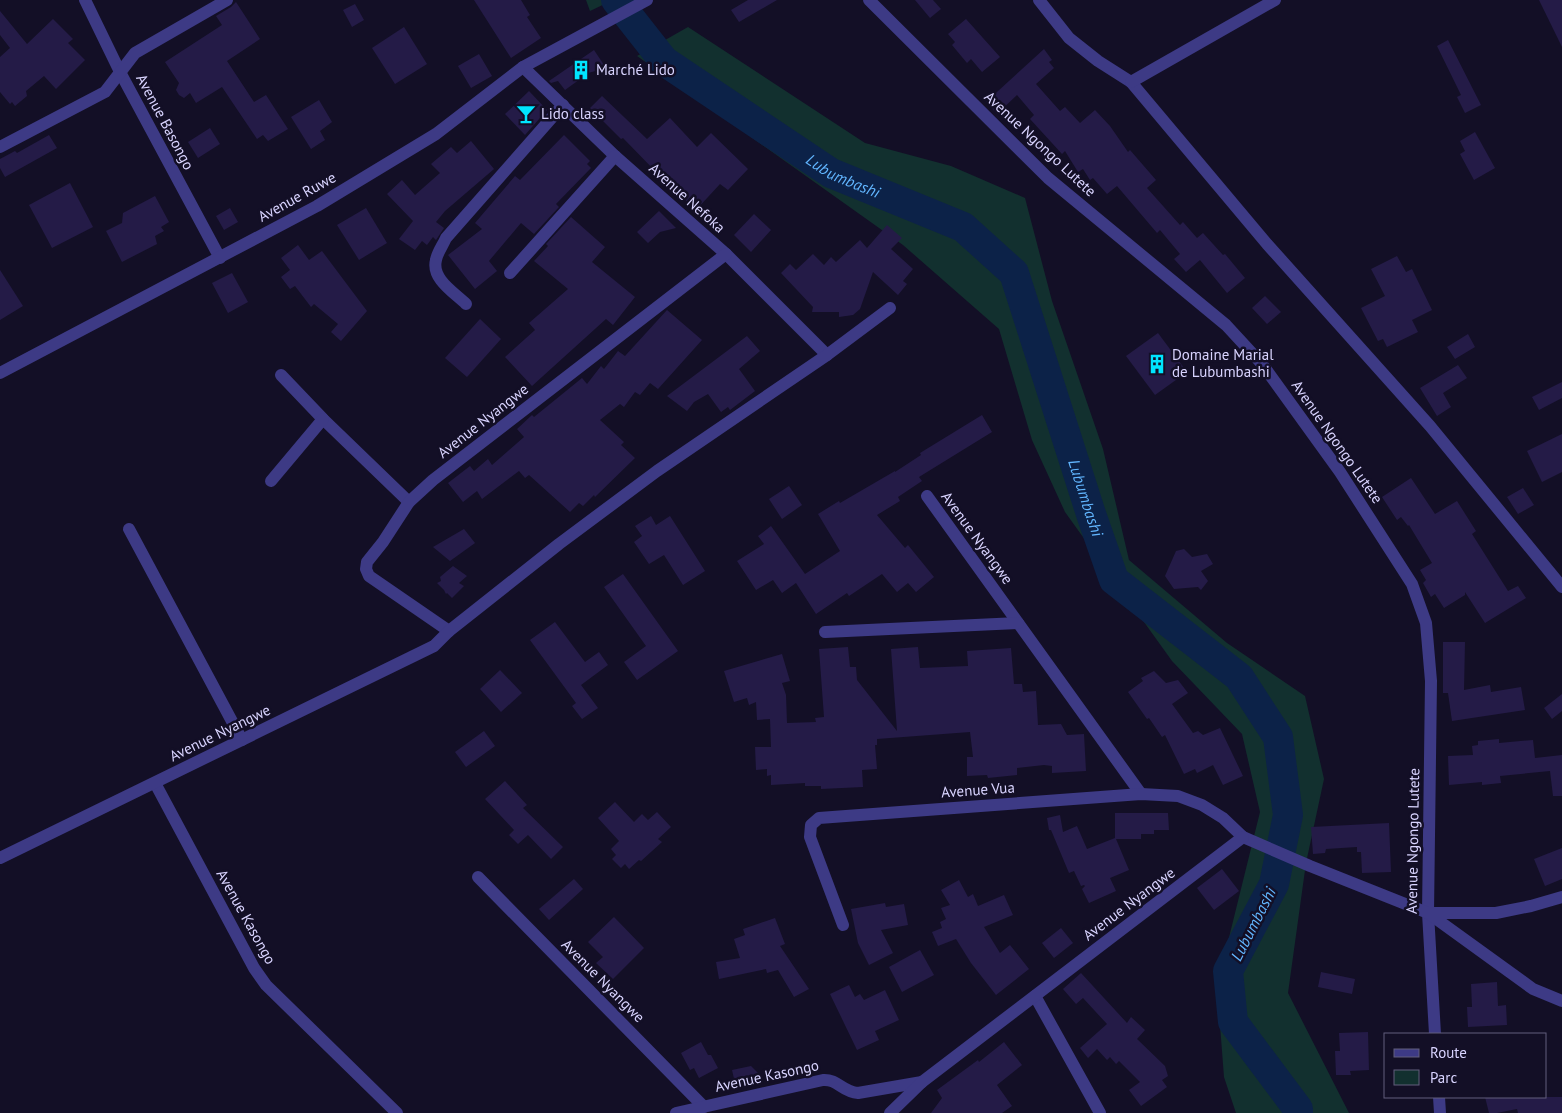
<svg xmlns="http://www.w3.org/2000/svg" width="1562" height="1113" viewBox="0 0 1562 1113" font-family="'PT Sans',sans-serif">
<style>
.green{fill:#12302f}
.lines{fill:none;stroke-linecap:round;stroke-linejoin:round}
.river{stroke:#0c2248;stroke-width:30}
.building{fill:#241b47}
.minor{stroke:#3d3a85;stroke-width:12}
.labels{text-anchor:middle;stroke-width:5;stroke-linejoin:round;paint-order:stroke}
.poi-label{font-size:15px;fill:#d9d4ff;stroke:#130f26;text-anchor:start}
.street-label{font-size:15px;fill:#d9d4ff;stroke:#130f26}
.water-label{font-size:16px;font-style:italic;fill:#62b6ff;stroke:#130f26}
</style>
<rect width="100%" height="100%" fill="#130f26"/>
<g class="green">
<path d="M586,0h27l-23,11z"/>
<path d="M688,27l177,116 86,23 74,32 27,103 51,148 26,111 98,83 78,53 19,83 -18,84 -18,130 61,120h-113l-12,-36 -7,-91 43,-174 -18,-78 -70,-73 -107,-149 -33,-72 -33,-111 -96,-84 -266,-189z"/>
</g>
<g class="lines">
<path class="river" id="s1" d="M616,0l48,61 167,112 132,54 51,46 77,241 23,66 125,97 39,60 10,78 -14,69 -46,87 5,51 65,87v4"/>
</g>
<g class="building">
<path d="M474,0h47l9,15 -3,2 14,21 -30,20z"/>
<path d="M748,0h29l-38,22 -8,-12z"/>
<path d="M915,0h18l8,9 -11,9z"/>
<path d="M1539,0h23v47z"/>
<path d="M236,2l24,37 -33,22 27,41 12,-7 22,34 -20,12 -5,-6 -6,4 -35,-52 -26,16 -6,-10 -6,5 -5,-3 -3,-5 3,-7 -14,-21 57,-37 -6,-9 15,-9z"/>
<path d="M355,4l9,16 -12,7 -9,-17z"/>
<path d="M0,11l27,33 26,-25 20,20 -5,4 17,17 -29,29 -12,-13 -18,15 1,5 -12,10 -3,-4 -2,2 -10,-12v-35l10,-9 -10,-13z"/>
<path d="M966,19l34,38 -18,15 -11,-13 -4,4 -15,-18 3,-3 -7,-8z"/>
<path d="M404,27l23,37 -32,20 -23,-36z"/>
<path d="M1448,40l33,65 -16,8 -8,-16 4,-2 -24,-49z"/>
<path d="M1044,49l8,11 -3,2 5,6 -18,16 24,27 5,-4 15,16 15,-13 15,16 18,26 2,-2 26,30 -9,8 33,37 3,-3 14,16 6,-5 20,22 2,-1 20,24 -18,15 -27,-33 -14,12 -12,-13 6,-5 -20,-24 -3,3 -40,-47 -10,8 -14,-16 -3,2 -7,-11 -5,3 -13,-21 -3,3 -32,-35 4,-4 -17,-20 -20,19 -11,-12z"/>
<path d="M594,50l12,18 -25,7 2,2 -18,13 -7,-9 -7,2 -2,-2z"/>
<path d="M479,54l13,22 -21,12 -13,-22z"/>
<path d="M529,91l18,19 -22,25 -20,-21z"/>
<path d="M602,96l45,43 23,-21 27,29 14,-14 37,36 -20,21 -8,-6 -24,26 -37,-35 -36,-37 -2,1 -31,-31z"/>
<path d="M319,100l13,22 -12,9 5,9 -14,9 -20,-32z"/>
<path d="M210,128l10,16 -22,14 -10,-16z"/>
<path d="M1475,132l20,36 -21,12 -14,-26 5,-3 -5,-10z"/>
<path d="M49,135l8,13 -52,29 -5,-9v-9l15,-8 2,2z"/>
<path d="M564,135l26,26 -3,3 4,4 -35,36 3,3 -25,27 -13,-11 -32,38 8,10 -22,18 -27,-34 34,-26 -7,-6 40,-47 5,4z"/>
<path d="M471,141l23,28 -49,42 -9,11 8,6 -8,12 -3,-3 -6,8 -5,-4 -7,9 -16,-11 14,-18 -26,-27 15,-14 13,15 25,-22 -9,-9 20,-17 6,6z"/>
<path d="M70,183l23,44 -41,21 -23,-43z"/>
<path d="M155,196l14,26 -8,5 3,4 -9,5 2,8 -35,18 -16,-31 16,-8 1,-10z"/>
<path d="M230,208l8,14 -14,8 -8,-14z"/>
<path d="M366,208l21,35 -28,17 -22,-35z"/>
<path d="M659,211l17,17 -16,4 -12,11 -11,-11z"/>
<path d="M754,214l17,16 -20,22 -17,-17z"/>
<path d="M571,217l34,30 -13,15 43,35 -22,28 -7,-6 -74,67 -27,-29 30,-27 -6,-7 39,-34 -34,-28 14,-15 -2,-2z"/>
<path d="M887,225l15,13 -11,11 22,20 -10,12 4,3 -9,11 -25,-23 -13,37 -7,6 -14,2v-5h-27l1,-5 -32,-34 9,-9 6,6 17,-16 11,11 7,-8 5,5 24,-22 7,8z"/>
<path d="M298,245l11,15 13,-9 45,60 -26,30 -10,-9 7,-8 -24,-20 -3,3 -16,-21 -5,3 -9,-12 9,-7 -9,-12z"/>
<path d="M1397,256l9,16 6,-3 20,41 -20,10 6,12 -31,15 -4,-8 -5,2 -17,-33 24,-12 -14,-27z"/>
<path d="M0,270l23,36 -23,14z"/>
<path d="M232,273l16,29 -20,11 -16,-30z"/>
<path d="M1265,296l16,16 -14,12 -15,-16z"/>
<path d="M667,310l35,30 -44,49 -8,-6 -10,12 -5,-3 -11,15 -4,-3 -20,16 24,22 -3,3 14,13 -40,39 -1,-2 -11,11 -4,-3 -9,9 -41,-37 -4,3 -6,-7 -37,28 -5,-8 -14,11 -15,-19 22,-17 4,5 14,-12 4,6 32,-28 -7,-8 15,-14 2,2 48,-39 5,6 14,-18 3,3 14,-18 7,5z"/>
<path d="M480,319l21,20 -34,38 -22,-19z"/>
<path d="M1158,333l29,39 -32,23 -29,-39z"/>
<path d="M1468,334l7,13 -20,12 -8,-12z"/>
<path d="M747,336l13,15 -21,18 16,22 -25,19 -2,-3 -7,5 -13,-18 -14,8 -7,9 -20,-15z"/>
<path d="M1458,365l9,13 -24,15 8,14 -14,9 -17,-28z"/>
<path d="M1562,382v16l-23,12 -7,-13z"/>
<path d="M982,415l10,17 -73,45 3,4 -24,16 2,4 -23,14 28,33 3,-3 26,32 -18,15 -8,-9 -11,9 -15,-18 -33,22 -2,-3 -31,21 -20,-31 -14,10 -9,-13 -17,10 -19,-29 27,-17 -6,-8 13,-10 34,48 35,-23 -22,-37 21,-13 1,2 55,-32v1l26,-17 -1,-2z"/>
<path d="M1562,434v38l-20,10 -15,-31z"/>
<path d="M1411,478l24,36 22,-13 19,30 -4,3 36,57 10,-5 8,12 -41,25 -20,-31v3l-21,13 -9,-14 -4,3 -8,-14 3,-3 -6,-10 12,-7 -23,-38 -1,1 -7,-9 -4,3 -15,-23z"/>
<path d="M789,486l13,19 -20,14 -13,-20z"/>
<path d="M1523,488l11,17 -16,9 -11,-17z"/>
<path d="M651,516l5,9 14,-9 35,55 -22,14 -19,-30 -15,9 -15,-22 8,-6 -7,-10z"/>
<path d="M464,529l11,14 -25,18 -17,-14z"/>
<path d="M1184,549l8,8 15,-3 6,10 -12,7 7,10 -7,9 -3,-3 -24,2 -9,-13 11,-25z"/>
<path d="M453,566l14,10 -8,7 5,3 -12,12 -5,-5 -1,1 -2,-4 -7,-7 4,-2 -1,-4z"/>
<path d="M623,574l55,77 -41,29 -13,-18 22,-16 -42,-59z"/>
<path d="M555,622l30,40 14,-10 9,13 -27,20 17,23 -16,11 -10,-13 4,-3 -46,-63z"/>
<path d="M1443,642h22l-1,48 26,-5 1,7 30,-5 4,23 -73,11 -4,-28h-5z"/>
<path d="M848,647l2,20h6l1,13 40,51 -6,-82 27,-2 2,21 48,-2 -1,-15 44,-3 3,36h8l1,8 13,-1 2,34 23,-1 6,11 17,-1 2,37 -34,2v-7l-8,-1 -27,3v7l-29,3 -1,-3 -20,1v-19h6l-3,-25 -93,7v6h-2l2,24 -15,1 1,17 -42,2v-3h-16v-3l-34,2v-10l-4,1v-7l-11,1 -1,-23h16l-1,-28 -13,1 -1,-18 -7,3 -2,-7 -13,4 -10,-31 58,-17 8,27 -8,2 4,12 1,28 29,-1 -1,-4 9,-1 -5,-68z"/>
<path d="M500,670l22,23 -21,19 -21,-23z"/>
<path d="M1154,671l12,12 12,-3 10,13 -16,11 21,29 5,-2 5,4 17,-7 23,48 -20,9 -10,-20 -16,8 -2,-4 -11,5 -19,-39 -3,2 -13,-19 -2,1 -19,-27 15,-11 -2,-3z"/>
<path d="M1562,694v17l-10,8 -8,-11z"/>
<path d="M484,731l11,15 -29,21 -11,-15z"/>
<path d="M1499,739v4l34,-3 2,18 27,-3v41h-9l-3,-25 -50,5 1,7 -19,2v-3l-33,3 -1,-29 25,-1 -1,-9 6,-1v-4z"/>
<path d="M505,781l22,24 -4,3 40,39 -12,12 -23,-24 -10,9 -9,-9 5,-5 -29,-31z"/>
<path d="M615,802l19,20 8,-8 6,6 9,-8 14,15 -13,12 4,3 -21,19 -2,-1 -10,9 -4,-5 -4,4 -9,-9 4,-4 -5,-6 8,-8 -21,-23z"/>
<path d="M1115,813h53l1,17h-15v4h-13v5h-25l13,31 -19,8 6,13 -27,12 -7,-14 3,-3 -1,-1 -3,1 -7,-15 -5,2 -18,-43h-2l-2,-12 13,-3 3,17 14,-6 10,23 28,-11z"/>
<path d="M1389,823l2,49 -29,1 -1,-21h-4v-5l-31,2 -1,4 -12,1 -2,-27z"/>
<path d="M1562,848v31l-17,7 -11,-27z"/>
<path d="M1222,869l17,22 -25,19 -17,-22z"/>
<path d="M574,879l9,10 -34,31 -10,-11z"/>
<path d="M959,880l9,17 5,-3 5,12 26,-11 9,20 -29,12 16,26 10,-8 19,24 -33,26 -25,-32 -15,-24 -18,7 -6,-14 10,-4 -2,-6 6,-3 -5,-11 9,-3 -9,-15z"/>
<path d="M885,903l1,4 18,-3 4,21 -27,5 12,23 -24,12 -11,-22 -7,-34z"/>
<path d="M614,917l30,31 -31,31 -17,-16 7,-6 -15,-15z"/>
<path d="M775,918l10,26 -5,2 29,43 -15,8 -16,-27 -11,3 -1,-4 -47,10 -3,-17 24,-4 -6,-19 11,-4 -2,-6z"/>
<path d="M1061,928l12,15 -19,15 -12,-15z"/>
<path d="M920,950l14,25 -32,17 -13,-25z"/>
<path d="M1321,972l34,7 -3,15 -34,-7z"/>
<path d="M1081,973l46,50 4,-6 14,13 -8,9 28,27 3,10 -6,4 5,7 -26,19 -12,-16 11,-8 -21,-21 -3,3 -6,-7 -3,3 -10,-11 -9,9 -8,-10 27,-24 -24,-26 -7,6 -13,-15z"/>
<path d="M1497,982l1,24 8,-1 1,20 -39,2 -1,-20h5l-1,-23z"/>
<path d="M849,985l6,12 5,-3 4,6 21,-10 14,30 -24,11 4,9 -22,10 -27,-56z"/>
<path d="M1368,1032l1,38 -19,1 1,4h-15l-1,-24h5l-1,-18z"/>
<path d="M701,1042l7,13h3l7,13 -19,10 -5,-10 -4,2 -9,-17z"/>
<path d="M1004,1042l18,23 -25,20 15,21 -10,7h-71l11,-15 -5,-8 41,-30 1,2z"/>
<path d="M751,1066l11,11 -27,6 -3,-13z"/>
<path d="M1485,1097h77v16h-44l-1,-4 -20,4h-8z"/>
</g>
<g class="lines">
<g class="minor">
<path d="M85,0l35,72 100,186"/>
<path d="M869,0l179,178 178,147 36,39 78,108 72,112 14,39 5,58 -3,232 7,121"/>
<path d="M1039,0l30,38 29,23 33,21 136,162 163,182 132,161"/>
<path d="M523,67l92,89 111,98 101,101"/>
<path d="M1131,82l144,-82"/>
<path d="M0,147l105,-55 30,-39 92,-53"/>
<path d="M510,273l105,-117"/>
<path d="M466,304c-11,-11 -35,-25 -30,-44 1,-7 7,-15 10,-22l117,-133"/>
<path d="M0,373l317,-167 119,-72 87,-67 124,-67"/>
<path d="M281,375l42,44 86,83"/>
<path d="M271,481l52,-62"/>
<path d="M927,496l214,298"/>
<path d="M129,529l113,211"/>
<path d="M449,631l-80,-55 -3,-7 1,-7 16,-20 26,-40 24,-22 293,-226"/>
<path d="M825,632l193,-9"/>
<path d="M155,783l99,185 12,17 131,128"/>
<path d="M0,858l434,-212 15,-15 110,-87 98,-73 170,-116 63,-47"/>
<path d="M478,877l226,230"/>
<path d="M1428,913l105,76 29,12"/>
<path d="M843,925l-33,-88 1,-12 8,-7 322,-24 37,2 24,9 21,13 20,19 67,29 118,47h68l35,-7 31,-9"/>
<path d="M1035,996l65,117"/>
<path d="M1439,1097l1,16"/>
<path d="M676,1113l147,-33c15,-1 19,12 35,13l64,-11"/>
<path d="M890,1113l32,-31 321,-245"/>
</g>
</g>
<defs>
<symbol id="building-bare" viewBox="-9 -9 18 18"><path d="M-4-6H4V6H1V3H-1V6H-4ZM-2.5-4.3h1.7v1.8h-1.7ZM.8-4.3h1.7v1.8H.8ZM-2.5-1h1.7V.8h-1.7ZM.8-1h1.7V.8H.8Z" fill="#00e5ff" stroke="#130f26" stroke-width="2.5" paint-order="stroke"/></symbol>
<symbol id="bar-bare" viewBox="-9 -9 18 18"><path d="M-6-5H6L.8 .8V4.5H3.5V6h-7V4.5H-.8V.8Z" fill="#00e5ff" stroke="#130f26" stroke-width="2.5" paint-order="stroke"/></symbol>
</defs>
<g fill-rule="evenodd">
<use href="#building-bare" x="567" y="56" width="28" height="28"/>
<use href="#bar-bare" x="512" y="100" width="28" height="28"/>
<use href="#building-bare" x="1143" y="350" width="28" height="28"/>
</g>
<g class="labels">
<g class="poi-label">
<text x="596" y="75">Marché Lido</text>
<text x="541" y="119">Lido class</text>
<text x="1172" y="360">Domaine Marial<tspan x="1172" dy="17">de Lubumbashi</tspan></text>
</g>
<g class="street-label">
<text transform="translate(165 122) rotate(62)" y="5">Avenue Basongo</text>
<text transform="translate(1040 144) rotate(43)" y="5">Avenue Ngongo Lutete</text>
<text transform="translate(297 197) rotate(-29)" y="5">Avenue Ruwe</text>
<text transform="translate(687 198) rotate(42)" y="5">Avenue Nefoka</text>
<text transform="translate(483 421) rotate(-38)" y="5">Avenue Nyangwe</text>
<text transform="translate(1337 442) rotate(55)" y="5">Avenue Ngongo Lutete</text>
<text transform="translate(977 538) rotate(54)" y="5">Avenue Nyangwe</text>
<text transform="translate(220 733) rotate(-26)" y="5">Avenue Nyangwe</text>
<text transform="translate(978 790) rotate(-4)" y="5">Avenue Vua</text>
<text transform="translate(1413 841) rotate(-89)" y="5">Avenue Ngongo Lutete</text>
<text transform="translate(1129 904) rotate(-37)" y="5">Avenue Nyangwe</text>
<text transform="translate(246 917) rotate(61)" y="5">Avenue Kasongo</text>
<text transform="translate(603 981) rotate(45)" y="5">Avenue Nyangwe</text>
<text transform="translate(767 1076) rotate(-12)" y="5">Avenue Kasongo</text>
</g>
<g class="water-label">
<text dy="6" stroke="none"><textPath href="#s1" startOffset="291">Lubumbashi</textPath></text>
<text dy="6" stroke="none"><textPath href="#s1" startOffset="726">Lubumbashi</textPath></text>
<text transform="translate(1253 924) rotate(-63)" y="6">Lubumbashi</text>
</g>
</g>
<rect x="1384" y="1033" width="162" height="65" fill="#130f26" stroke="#625e7d"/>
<rect x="1394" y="1049" width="25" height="8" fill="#3d3a85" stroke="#625e7d"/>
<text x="1430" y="1058" font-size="15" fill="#d9d4ff">Route</text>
<rect x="1394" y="1070" width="25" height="15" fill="#12302f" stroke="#625e7d"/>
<text x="1430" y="1083" font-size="15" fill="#d9d4ff">Parc</text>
</svg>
